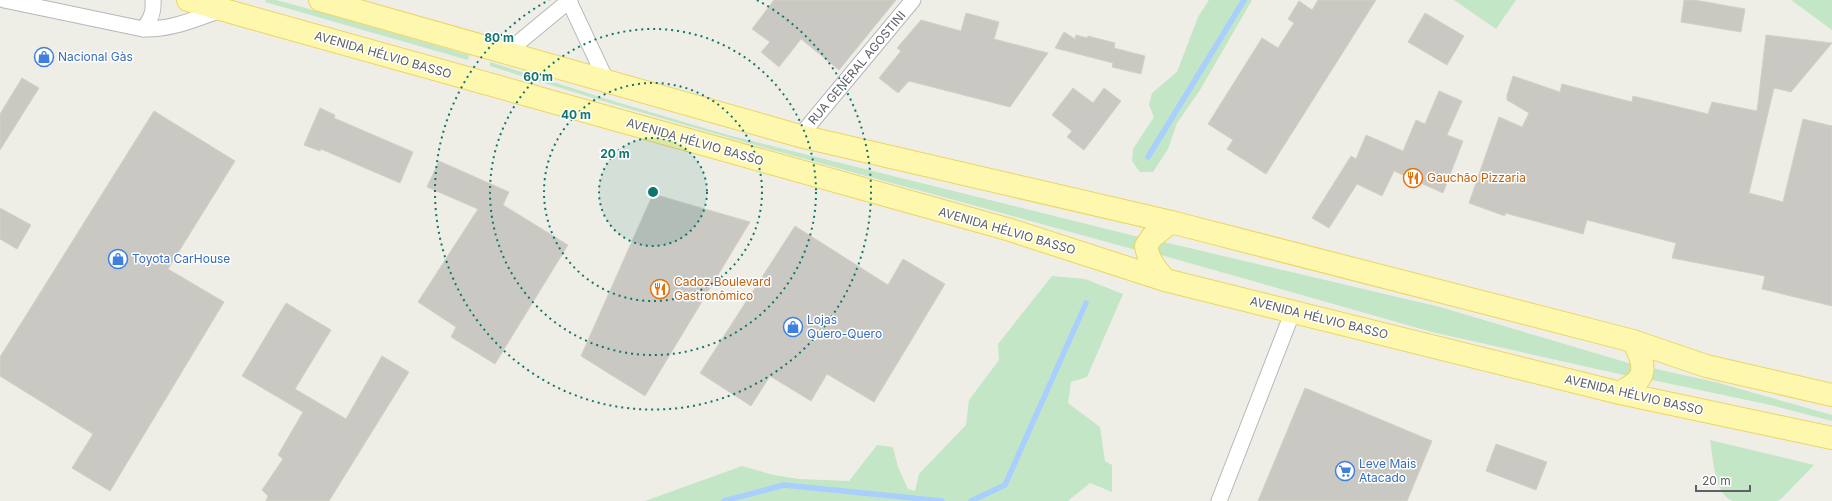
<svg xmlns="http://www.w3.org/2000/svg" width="1832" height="501" viewBox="0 0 1832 501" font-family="Inter,sans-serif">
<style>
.green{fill:#c3e6c6}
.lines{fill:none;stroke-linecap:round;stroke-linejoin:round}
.stream{stroke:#a8cffd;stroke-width:5.5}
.building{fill:#cac8c2;stroke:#d4d0c4}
.minor-casing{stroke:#b6b7bc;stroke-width:17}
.primary-casing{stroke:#eed460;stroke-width:24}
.minor{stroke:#fff;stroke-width:15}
.primary{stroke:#fdf8ad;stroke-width:22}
.ring{fill:none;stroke:#0f766e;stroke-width:2;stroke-dasharray:2 4}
.labels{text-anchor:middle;stroke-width:3;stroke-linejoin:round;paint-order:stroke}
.street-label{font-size:12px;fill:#5d6065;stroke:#fff}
.shop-label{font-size:12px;fill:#366cbe;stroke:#fff;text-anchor:start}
.food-label{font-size:12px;fill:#c56008;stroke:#fff;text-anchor:start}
.centre{fill:#0f766e;stroke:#fff;stroke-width:2}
.ring-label{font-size:12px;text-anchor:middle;font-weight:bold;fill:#0f766e;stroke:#fff;stroke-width:3;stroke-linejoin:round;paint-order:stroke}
</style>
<rect width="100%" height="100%" fill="#efeee6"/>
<g class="green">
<path d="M266,0h10l26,7 167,48 -1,5 -203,-58z"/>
<path d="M1209,0h43l-52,90 -23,33 -9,26 -15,23h-13l-8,-11 1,-12 21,-32 -5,-12 3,-12 25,-21 21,-55z"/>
<path d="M1454,0h62l-20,29z"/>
<path d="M1791,0h41v30z"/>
<path d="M490,62l123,39 115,34 411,102 -4,9 1,4c-216,-60 -433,-116 -646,-184z"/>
<path d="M1164,242l276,65 192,57 3,5 -7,7 -196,-44 -271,-77 -5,-4 1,-7z"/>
<path d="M1052,276l33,3 38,15 -36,83 -16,5 -3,21 32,24 5,34 7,4v27l-22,-9 -22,18h-423l97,-35 32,9 25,4 50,2 28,-36 16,2 5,20 10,22 7,2 4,-17 47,-49 3,-25 30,-40 -1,-16z"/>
<path d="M1652,368l67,15 113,32v6l-66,-17 -114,-24z"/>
<path d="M1710,440l104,25 -33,34 -4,2c-10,0 -36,0 -44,0 -19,-6 -20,-45 -23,-61z"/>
</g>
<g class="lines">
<g class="stream">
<path d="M1148,157l96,-157"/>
<path d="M724,501l60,-16 158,16"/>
<path d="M971,501l34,-16 81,-182"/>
</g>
</g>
<g class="building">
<path d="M774,0h122l-57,70 -38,-31 -22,28 -18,-15 9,-10 -18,-13z"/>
<path d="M1318,0h58l-110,174 -39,-25 6,-9 -25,-16 54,-86 16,10 16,-25 -6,-4 11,-18 13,9z"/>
<path d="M1684,0h11l50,9 -4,23 -60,-10z"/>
<path d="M966,13l33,9 -5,17 54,14 -38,54 -101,-26 -11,12 -19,-15 22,-27 -4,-3 24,-28 40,11z"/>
<path d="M1425,13l39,23 -17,29 -39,-23z"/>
<path d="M1064,32l11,7 1,-4 11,3 1,-2 27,7 -1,5 31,8 -4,18 -29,-7 1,-4 -58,-15z"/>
<path d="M1766,35l66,8 -41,49 -17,-4 -25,105 34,9 20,-83 29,7v180l-70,-17 3,-13 -93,-18 4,-15 -89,-23 -4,14 -78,-21v3l-36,-13 30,-86 23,10 7,-14 -22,-13v-5l6,-19 47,16 2,-8 70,18 1,-6 75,18 4,-12 45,9z"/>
<path d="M22,78l17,10 -39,62v-36z"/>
<path d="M1073,88l20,15 11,-15 17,13 -37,49 -17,-13 5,-6 -20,-16z"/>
<path d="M1439,91l23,10 -15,34 16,6 -20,52 -49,-22 -12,25 -25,-12 -28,44 -17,-10 39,-62 5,3 10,-24 37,16 13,-31 9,4z"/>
<path d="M320,108l15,7 -1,3 79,34 -13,31 -79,-34 -1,2 -16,-6z"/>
<path d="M154,111l81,50 -67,108 56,33 -114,189 -38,-23 21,-34 -93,-58v-19z"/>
<path d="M439,161l70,31 -6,13 65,40 -73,119 -44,-27 5,-10 -38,-25 60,-93 -51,-22z"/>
<path d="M653,194l97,28 -105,174 -64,-40z"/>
<path d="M0,208l31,17 -14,24 -17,-10z"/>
<path d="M795,226l93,59 15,-26 42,25 -71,118 -47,-28 -16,27 -41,-25 -19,30 -51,-33z"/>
<path d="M286,303l45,27 -36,59 51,30 36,-63 27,16 -80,129h-63l2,-5 -6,-6 21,-31 -5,-4 25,-43 -61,-36z"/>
<path d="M1305,388l127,53 -25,60h-149z"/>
<path d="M1496,444l51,18 -11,28 -50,-19z"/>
</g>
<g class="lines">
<defs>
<g id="minor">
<path d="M4,0l139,29c28,1 52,-10 78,-19"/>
<path d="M569,1l38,81"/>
<path d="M143,29c8,-9 11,-17 10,-29"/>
<path d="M506,53l64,-53"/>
<path d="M800,136l113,-136"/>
<path d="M1219,501l74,-190"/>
</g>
<g id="primary">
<path d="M188,0l819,229 158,51 455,113 212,45"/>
<path d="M320,0l480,136 371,86 462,119 73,25 126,29"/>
<path d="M1165,280c-9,-11 -17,-20 -19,-34l6,-9 19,-15"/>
<path d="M1620,393c5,-4 14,-8 18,-13 10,-11 1,-28 -5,-39"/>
</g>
</defs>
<use href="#minor" class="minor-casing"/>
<use href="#primary" class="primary-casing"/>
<use href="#minor" class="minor"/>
<use href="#primary" class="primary"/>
</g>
<circle cx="653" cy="192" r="54" fill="#0f766e" fill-opacity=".12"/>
<g class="ring">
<circle cx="653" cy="192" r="54"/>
<circle cx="653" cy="192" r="109"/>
<circle cx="653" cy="192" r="163"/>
<path d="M757 0A218 218 0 1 1 549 0"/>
</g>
<defs>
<symbol id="shop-ring" viewBox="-11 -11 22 22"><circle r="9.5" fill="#fff" stroke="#3f7fe0" stroke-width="1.5"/><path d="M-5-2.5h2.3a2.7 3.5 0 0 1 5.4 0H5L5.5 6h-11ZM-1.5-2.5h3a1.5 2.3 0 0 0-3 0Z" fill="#3f7fe0"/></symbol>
<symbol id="restaurant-ring" viewBox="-11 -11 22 22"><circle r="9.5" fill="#fff" stroke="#e8710a" stroke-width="1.5"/><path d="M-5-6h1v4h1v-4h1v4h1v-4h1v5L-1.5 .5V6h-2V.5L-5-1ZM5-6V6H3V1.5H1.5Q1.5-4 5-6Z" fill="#e8710a"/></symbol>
<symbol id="supermarket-ring" viewBox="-11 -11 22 22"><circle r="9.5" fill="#fff" stroke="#3f7fe0" stroke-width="1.5"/><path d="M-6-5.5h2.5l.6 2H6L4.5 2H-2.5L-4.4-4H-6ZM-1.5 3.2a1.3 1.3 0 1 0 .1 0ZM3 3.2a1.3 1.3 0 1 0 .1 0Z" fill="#3f7fe0"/></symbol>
</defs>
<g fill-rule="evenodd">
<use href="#shop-ring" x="33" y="46" width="22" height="22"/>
<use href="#restaurant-ring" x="1402" y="167" width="22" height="22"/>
<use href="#shop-ring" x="107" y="248" width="22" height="22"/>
<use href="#restaurant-ring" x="649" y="278" width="22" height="22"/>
<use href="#shop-ring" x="782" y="316" width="22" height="22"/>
<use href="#supermarket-ring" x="1334" y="460" width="22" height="22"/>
</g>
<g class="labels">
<g class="street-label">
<text transform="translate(383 55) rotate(16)" y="4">AVENIDA HÉLVIO BASSO</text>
<text transform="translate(857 68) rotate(-50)" y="4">RUA GENERAL AGOSTINI</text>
<text transform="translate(695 142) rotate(16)" y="4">AVENIDA HÉLVIO BASSO</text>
<text transform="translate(1007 231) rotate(16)" y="4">AVENIDA HÉLVIO BASSO</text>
<text transform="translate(1319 318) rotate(14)" y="4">AVENIDA HÉLVIO BASSO</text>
<text transform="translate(1634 395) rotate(13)" y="4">AVENIDA HÉLVIO BASSO</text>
</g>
<g class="shop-label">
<text x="58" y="61">Nacional Gàs</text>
<text x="132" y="263">Toyota CarHouse</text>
<text x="807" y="324">Lojas<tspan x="807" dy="14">Quero-Quero</tspan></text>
<text x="1359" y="468">Leve Mais<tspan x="1359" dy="14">Atacado</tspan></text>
</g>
<g class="food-label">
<text x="1427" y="182">Gauchão Pizzaria</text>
<text x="674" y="286">Cadoz Boulevard<tspan x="674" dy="14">Gastronômico</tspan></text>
</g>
</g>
<circle cx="653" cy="192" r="6" class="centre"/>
<g class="ring-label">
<text x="499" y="42">80 m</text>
<text x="538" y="81">60 m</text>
<text x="576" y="119">40 m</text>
<text x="615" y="158">20 m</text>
</g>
<path d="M1696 485v6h54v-6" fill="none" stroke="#5d6065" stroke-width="2"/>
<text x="1702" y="485" font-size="12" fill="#5d6065" stroke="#ffffff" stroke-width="3" paint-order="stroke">20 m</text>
</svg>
